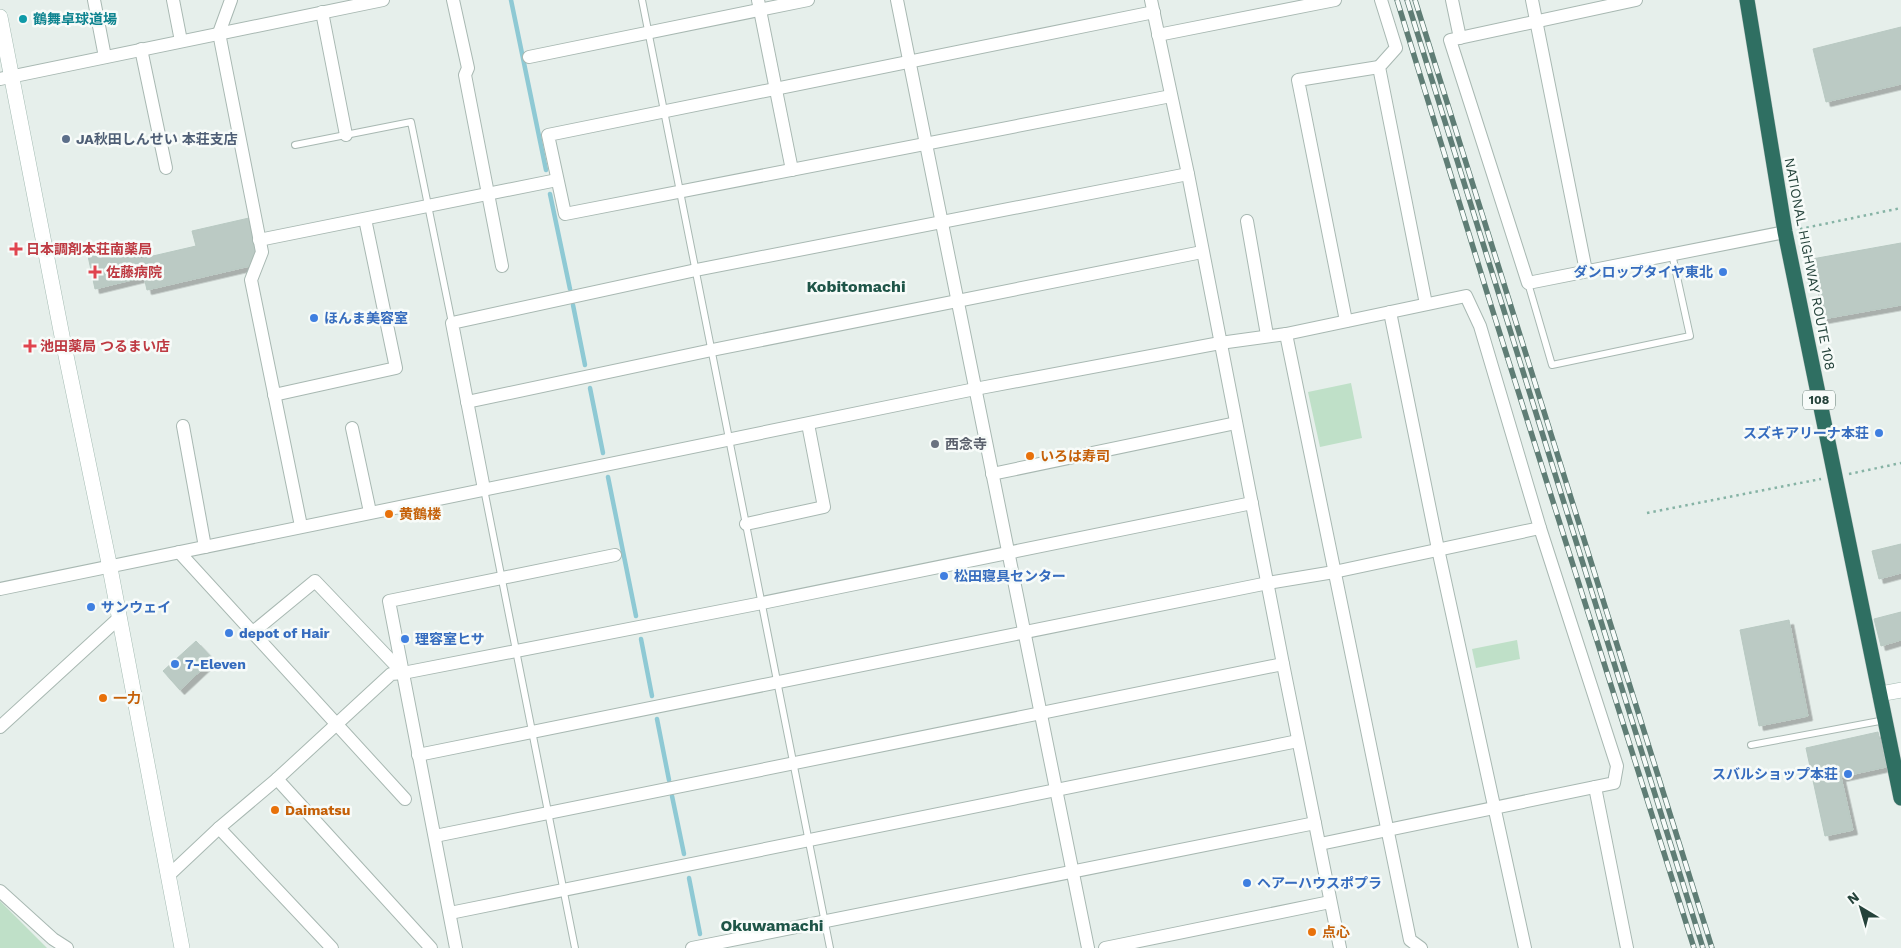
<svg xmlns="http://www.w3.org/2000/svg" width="1901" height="948" viewBox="0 0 1901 948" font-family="'Work Sans','Noto Sans JP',sans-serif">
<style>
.green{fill:#bfe0c8}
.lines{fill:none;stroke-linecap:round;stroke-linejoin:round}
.stream{stroke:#8ec9d4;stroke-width:4.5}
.building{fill:#bbcac4;stroke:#b8c9c2;filter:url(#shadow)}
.lane-casing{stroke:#a8b8b2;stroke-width:8}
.street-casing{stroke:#a8b8b2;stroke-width:14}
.secondary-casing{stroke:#a4bbb3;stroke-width:16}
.highway-casing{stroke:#c2cac8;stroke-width:16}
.path{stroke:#86b3a5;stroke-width:2.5;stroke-dasharray:2.5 4;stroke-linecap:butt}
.lane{stroke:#fff;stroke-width:6}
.street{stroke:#fff;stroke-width:12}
.secondary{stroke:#fff;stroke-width:15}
.highway{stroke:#2f6f62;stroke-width:15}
.rail-casing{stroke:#5f7d75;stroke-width:5.5}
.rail{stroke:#f7fbf9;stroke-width:4;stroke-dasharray:11;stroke-linecap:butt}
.culture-dot{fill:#0f9aa8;stroke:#f7fbf9;stroke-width:2}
.service-dot{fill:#5c6f8a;stroke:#f7fbf9;stroke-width:2}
.health-dot{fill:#e0444e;stroke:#f7fbf9;stroke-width:2}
.shop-dot{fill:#3f7fe0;stroke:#f7fbf9;stroke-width:2}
.worship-dot{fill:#6b7280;stroke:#f7fbf9;stroke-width:2}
.food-dot{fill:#e8710a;stroke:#f7fbf9;stroke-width:2}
.labels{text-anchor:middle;stroke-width:5;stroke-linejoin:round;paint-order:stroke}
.shield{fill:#f7fbf9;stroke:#637a73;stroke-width:1}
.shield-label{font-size:12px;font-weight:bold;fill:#24423a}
.culture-label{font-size:14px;font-weight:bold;fill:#0d838f;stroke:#f7fbf9;text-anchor:start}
.service-label{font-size:14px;font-weight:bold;fill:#4e5e75;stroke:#f7fbf9;text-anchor:start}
.health-label{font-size:14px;font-weight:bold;fill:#be3a42;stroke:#f7fbf9;text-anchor:start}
.street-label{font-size:14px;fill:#24423a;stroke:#f7fbf9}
.shop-label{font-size:14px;font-weight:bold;fill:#366cbe;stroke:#f7fbf9;text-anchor:start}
.worship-label{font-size:14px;font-weight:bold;fill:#5b616d;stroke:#f7fbf9;text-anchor:start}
.food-label{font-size:14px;font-weight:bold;fill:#c56008;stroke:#f7fbf9;text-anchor:start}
.quarter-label{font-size:16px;font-weight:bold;fill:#1f5548;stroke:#f7fbf9}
</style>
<defs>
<filter id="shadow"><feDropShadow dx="4.5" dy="4.5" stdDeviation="0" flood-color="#0004"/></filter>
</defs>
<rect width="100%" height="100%" fill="#e6efeb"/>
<g class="green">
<path d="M1351,383l11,55 -42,9 -12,-55z"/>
<path d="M1517,640l3,19 -44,9 -4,-19z"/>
<path d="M0,901l47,47h-47z"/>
</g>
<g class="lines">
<g class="stream">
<path d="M511,0l35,170"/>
<path d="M550,194l20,95"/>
<path d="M573,305l12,60"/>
<path d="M590,388l13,65"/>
<path d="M608,477l28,139"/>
<path d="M641,639l11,57"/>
<path d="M657,719l12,61"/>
<path d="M672,796l12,58"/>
<path d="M689,878l11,56"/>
</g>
</g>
<g class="building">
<path d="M1901,27v57l-75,18 -13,-53z"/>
<path d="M249,218l8,35 -7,13 -103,24 -3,-13 -49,12 -7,-33 49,-11 3,14 56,-13 -4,-15z"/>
<path d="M1901,243v62l-78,14 -11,-60z"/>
<path d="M1901,544v29l-22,6 -7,-28z"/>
<path d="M1901,612v28l-20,6 -7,-27z"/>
<path d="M1789,620l19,96 -49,10 -19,-96z"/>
<path d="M196,641l17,18 -33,31 -17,-19z"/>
<path d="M1878,732l8,35 -45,10 12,53 -28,6 -19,-88z"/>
</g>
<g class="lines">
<defs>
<g id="lane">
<path d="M642,0l188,948"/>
<path d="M295,145l116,-23 41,201"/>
<path d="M1528,283l24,82 138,-29 -18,-82"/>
<path d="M484,489l91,459"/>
<path d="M1751,745l134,-25"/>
</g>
<g id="street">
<path d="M94,0l11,57"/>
<path d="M173,0l8,41"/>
<path d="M231,0l-12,33 43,219 -11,28 50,246"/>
<path d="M453,0l15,68 -3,7 37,191"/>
<path d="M758,0l34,170"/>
<path d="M897,0l191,948"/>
<path d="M1151,0l37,174 95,490 57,284"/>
<path d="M1381,0l15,48 -17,19 47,237"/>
<path d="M1452,0l8,38"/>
<path d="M1532,0l54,271"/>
<path d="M1636,0l-186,40 78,243 257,-51"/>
<path d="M322,12l24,123"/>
<path d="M1154,12l-606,123 17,79 606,-118"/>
<path d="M1158,35l177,-35"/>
<path d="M141,49l25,119"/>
<path d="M529,57l279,-57"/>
<path d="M0,79l383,-79"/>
<path d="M1247,221l20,114"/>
<path d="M259,240l298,-60"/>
<path d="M1390,312l48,237 87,399"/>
<path d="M1346,321l-48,-241 81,-13"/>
<path d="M1286,334l124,606 11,8"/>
<path d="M274,395l122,-27 -31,-149"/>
<path d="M467,402l245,-52 490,-98"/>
<path d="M183,426l22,121"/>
<path d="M352,428l18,84"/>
<path d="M992,474l244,-51"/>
<path d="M484,489l-32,-166 244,-53 492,-96"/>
<path d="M746,524l78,-17 -16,-83"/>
<path d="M179,552l226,247"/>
<path d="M0,589l975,-200 245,-46 66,-9 180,-38 14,30 60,202 77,238 -3,17 -294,61"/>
<path d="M253,632l62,-51 88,92"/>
<path d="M0,727l119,-109"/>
<path d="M418,755l850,-172 66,-11 206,-44"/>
<path d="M277,779l154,169"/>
<path d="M1595,787l32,161"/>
<path d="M219,828l113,120"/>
<path d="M435,836l848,-172"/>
<path d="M168,876l51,-48 58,-49 114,-105 12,-1 359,-70 490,-100"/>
<path d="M0,891l53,48 14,9"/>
<path d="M450,913l848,-172"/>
<path d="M456,948l-67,-347 226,-46"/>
<path d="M692,948l623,-125"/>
<path d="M1105,948l225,-46"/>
</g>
<g id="secondary">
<path d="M0,17l63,324 47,227 72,380"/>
<path d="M1880,694l21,-4"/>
</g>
<path id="highway" d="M1747,0l38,232 116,566"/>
</defs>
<use href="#lane" class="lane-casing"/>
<use href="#street" class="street-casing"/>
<use href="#secondary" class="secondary-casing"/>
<use href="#highway" class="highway-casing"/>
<g class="path">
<path d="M1800,229l101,-21"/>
<path d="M1849,474l52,-11"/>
<path d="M1647,513l174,-34"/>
</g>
<use href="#lane" class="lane"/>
<use href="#street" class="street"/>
<use href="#secondary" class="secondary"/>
<use href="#highway" class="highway"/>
<defs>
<g id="rail">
<path d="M1397,0l92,299 205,649"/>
<path d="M1407,0l296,948"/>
<path d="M1415,0l297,948"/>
</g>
</defs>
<use href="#rail" class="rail-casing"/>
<use href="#rail" class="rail"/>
</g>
<circle class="culture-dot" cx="23" cy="19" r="5"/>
<circle class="service-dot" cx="66" cy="139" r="5"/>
<g class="health-dot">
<path d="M13.5 241.5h5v5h5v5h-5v5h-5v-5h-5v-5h5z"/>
<path d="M92.5 264.5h5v5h5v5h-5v5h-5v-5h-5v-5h5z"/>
<path d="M27.5 338.5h5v5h5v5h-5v5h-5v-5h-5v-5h5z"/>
</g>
<g class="shop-dot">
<circle cx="1723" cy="272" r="5"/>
<circle cx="314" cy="318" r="5"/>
<circle cx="1879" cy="433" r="5"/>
<circle cx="944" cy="576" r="5"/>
<circle cx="91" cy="607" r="5"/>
<circle cx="229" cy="633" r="5"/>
<circle cx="405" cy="639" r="5"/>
<circle cx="175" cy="664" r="5"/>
<circle cx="1848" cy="774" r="5"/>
<circle cx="1247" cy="883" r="5"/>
</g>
<circle class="worship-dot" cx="935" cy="444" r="5"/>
<g class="food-dot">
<circle cx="1030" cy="456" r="5"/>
<circle cx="389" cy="514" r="5"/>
<circle cx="103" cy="698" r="5"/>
<circle cx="275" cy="810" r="5"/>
<circle cx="1312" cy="932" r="5"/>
</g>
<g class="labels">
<rect class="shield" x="1803" y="390.5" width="32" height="19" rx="4"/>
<g class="shield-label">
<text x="1819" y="404">108</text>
</g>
<g class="culture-label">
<text x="33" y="24">鶴舞卓球道場</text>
</g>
<g class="service-label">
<text x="76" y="144">JA秋田しんせい 本荘支店</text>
</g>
<g class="health-label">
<text x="26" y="254">日本調剤本荘南薬局</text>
<text x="106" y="277">佐藤病院</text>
<text x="40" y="351">池田薬局 つるまい店</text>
</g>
<g class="street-label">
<text transform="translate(1810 264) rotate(79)" y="5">NATIONAL HIGHWAY ROUTE 108</text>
</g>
<g class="shop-label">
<text x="1713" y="277" text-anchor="end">ダンロップタイヤ東北</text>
<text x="324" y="323">ほんま美容室</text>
<text x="1869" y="438" text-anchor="end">スズキアリーナ本荘</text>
<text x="954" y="581">松田寝具センター</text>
<text x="101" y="612">サンウェイ</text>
<text x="239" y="638">depot of Hair</text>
<text x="415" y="644">理容室ヒサ</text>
<text x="185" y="669">7-Eleven</text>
<text x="1838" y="779" text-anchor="end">スバルショップ本荘</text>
<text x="1257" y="888">ヘアーハウスポプラ</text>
</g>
<g class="worship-label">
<text x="945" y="449">西念寺</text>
</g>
<g class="food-label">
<text x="1040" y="461">いろは寿司</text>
<text x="399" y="519">黄鶴楼</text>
<text x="113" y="703">一力</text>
<text x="285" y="815">Daimatsu</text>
<text x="1322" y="937">点心</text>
</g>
<g class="quarter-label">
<text x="856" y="292">Kobitomachi</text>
<text x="772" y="931">Okuwamachi</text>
</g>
</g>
<g transform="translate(1861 908) rotate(322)" stroke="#f7fbf9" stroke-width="4" paint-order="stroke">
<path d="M0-4L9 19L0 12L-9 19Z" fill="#24423a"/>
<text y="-8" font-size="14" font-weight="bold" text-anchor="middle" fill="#24423a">N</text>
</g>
</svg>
